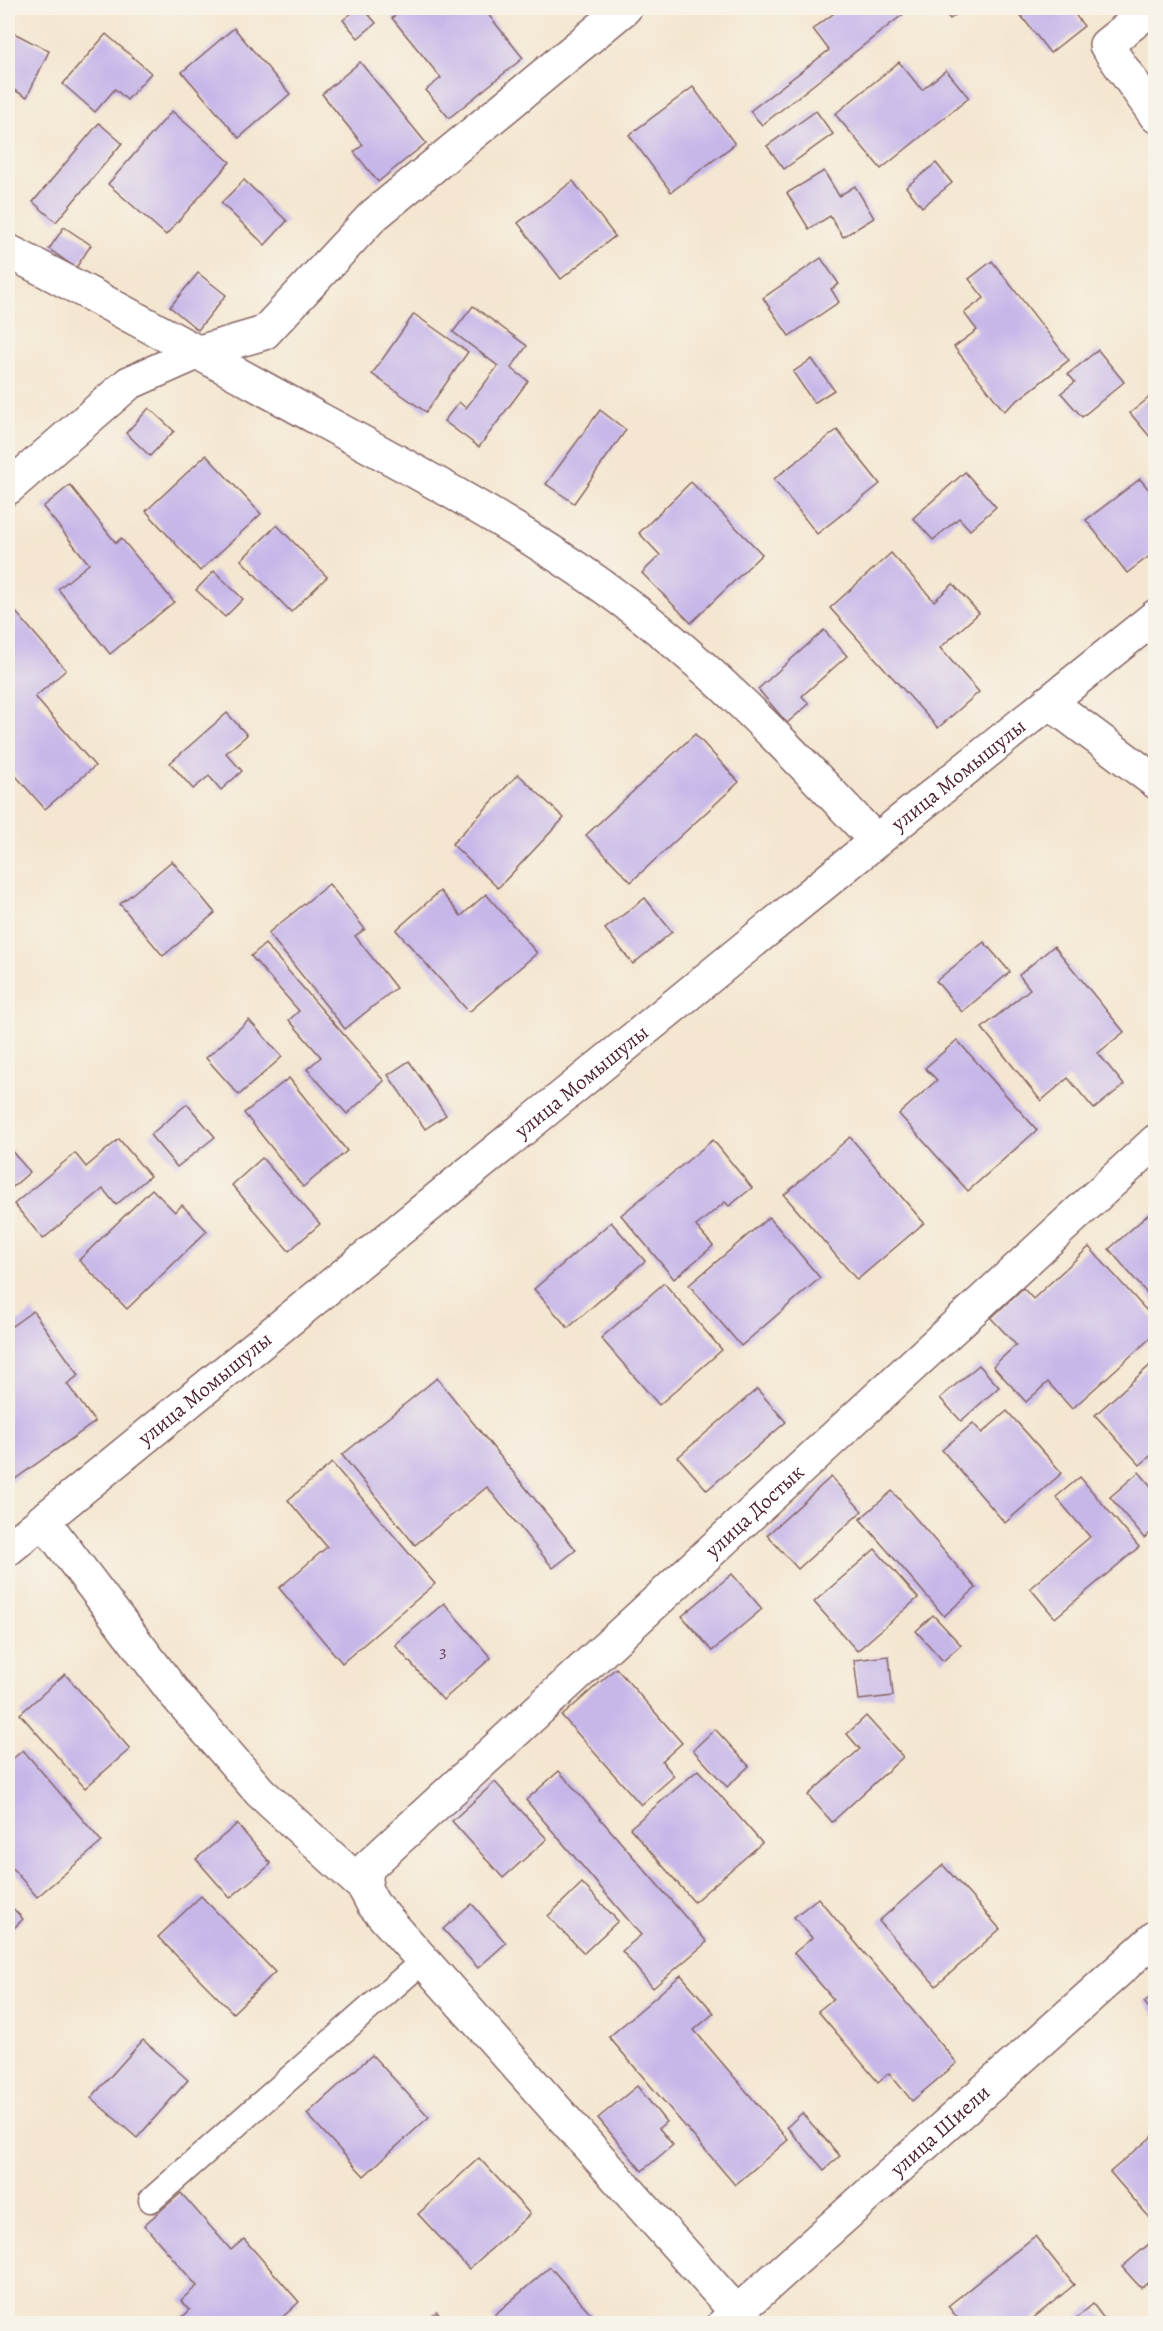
<svg xmlns="http://www.w3.org/2000/svg" width="1163" height="2331" viewBox="0 0 1163 2331" font-family="Alegreya,serif">
<style>
.building{fill:#c7b7e9}
.lines{fill:none;stroke-linecap:round;stroke-linejoin:round}
.lane-casing{stroke:#866565;stroke-width:27}
.street-casing{stroke:#866565;stroke-width:36}
.secondary-casing{stroke:#866565;stroke-width:36}
.lane{stroke:#fff;stroke-width:24}
.street{stroke:#fff;stroke-width:33}
.secondary{stroke:#fff;stroke-width:33}
.labels{text-anchor:middle;stroke-width:5;stroke-linejoin:round;paint-order:stroke}
.number-label{font-size:18px;fill:#69455a}
.street-label{font-size:21px;fill:#4a1f2b;stroke:#f7f3e8}
</style>
<rect width="100%" height="100%" fill="#f7f3e8"/>
<filter id="ink" filterUnits="userSpaceOnUse"><feTurbulence type="fractalNoise" baseFrequency=".0167" numOctaves="2"/><feDisplacementMap in="SourceGraphic" scale="12" xChannelSelector="R" yChannelSelector="G"/><feConvolveMatrix kernelMatrix="1 2 1 2 8 2 1 2 1" color-interpolation-filters="sRGB"/></filter>
<filter id="wash" filterUnits="userSpaceOnUse"><feTurbulence type="fractalNoise" baseFrequency=".008" numOctaves="4" result="noise"/><feDisplacementMap in="SourceGraphic" scale="24" xChannelSelector="R" yChannelSelector="G"/><feGaussianBlur stdDeviation="1.35" result="paint"/><feColorMatrix in="noise" values="0 0 0 0 0 0 0 0 0 0 0 0 0 0 0 0 0 1.4 0 .05"/><feComposite in="paint" operator="in"/></filter>
<g filter="url(#wash)">
<rect width="100%" height="100%" fill="#f4e6d0"/>
<g id="blocks">
<g class="building">
<path d="M358,8h5l13,15 -18,15 -15,-18z"/>
<path d="M404,8h79l40,50 -74,60 -23,-28 15,-12 -49,-60z"/>
<path d="M841,8h70l-149,117 -12,-14 79,-61 -16,-21z"/>
<path d="M940,8h25l-15,11z"/>
<path d="M1015,8h55l14,18 -34,27z"/>
<path d="M234,28l56,66 -51,44 -57,-66z"/>
<path d="M8,30l41,21 -22,46 -19,-10z"/>
<path d="M106,34l45,39 -24,27 -12,-11 -20,23 -32,-28z"/>
<path d="M360,62l66,81 -48,39 -24,-30 9,-7 -41,-51z"/>
<path d="M899,62l23,28 24,-20 23,28 -88,71 -46,-55z"/>
<path d="M693,87l42,57 -64,48 -42,-57z"/>
<path d="M172,111l58,51 -64,73 -58,-51z"/>
<path d="M816,111l17,23 -49,35 -17,-23z"/>
<path d="M99,123l23,20 -66,79 -23,-20z"/>
<path d="M936,163l16,20 -30,24 -16,-20z"/>
<path d="M824,171l15,25 16,-10 19,32 -31,19 -13,-21 -21,13 -22,-36z"/>
<path d="M244,180l43,41 -22,24 -44,-42z"/>
<path d="M573,181l42,55 -54,43 -43,-56z"/>
<path d="M64,227l27,18 -15,23 -27,-19z"/>
<path d="M821,258l18,26 -8,5 8,13 -50,34 -26,-38z"/>
<path d="M992,261l77,99 -65,51 -50,-64 23,-17 -13,-17 20,-15 -15,-19z"/>
<path d="M198,273l28,22 -28,35 -28,-23z"/>
<path d="M473,306l54,40 -16,22 17,13 -49,66 -35,-26 15,-19 7,6 32,-42 -45,-34z"/>
<path d="M414,314l54,38 -42,60 -54,-38z"/>
<path d="M1098,350l26,32 -42,35 -21,-24 14,-11 -7,-8z"/>
<path d="M812,359l22,31 -20,13 -21,-31z"/>
<path d="M1156,392v52l-26,-31z"/>
<path d="M149,408l25,23 -24,25 -24,-23z"/>
<path d="M600,410l26,20 -52,73 -28,-19z"/>
<path d="M837,430l43,54 -63,50 -43,-55z"/>
<path d="M206,455l55,59 -61,57 -54,-60z"/>
<path d="M965,472l31,35 -26,23 -11,-12 -26,22 -20,-22z"/>
<path d="M1140,479l16,19v53l-29,22 -41,-53z"/>
<path d="M691,482l71,72 -71,69 -49,-50 18,-18 -21,-22z"/>
<path d="M70,485l46,58 5,-5 53,64 -64,52 -52,-65 31,-25 -46,-57z"/>
<path d="M277,525l50,52 -36,35 -50,-52z"/>
<path d="M891,553l43,48 19,-17 26,29 -39,35 39,44 -41,36 -108,-120z"/>
<path d="M214,571l29,28 -18,18 -29,-27z"/>
<path d="M8,603l58,67 -31,27 60,69 -50,43 -37,-42z"/>
<path d="M824,630l23,26 -45,40 7,8 -22,19 -29,-34z"/>
<path d="M227,713l20,22 -21,18 16,18 -21,19 -12,-14 -16,13 -23,-26z"/>
<path d="M695,734l44,48 -108,100 -45,-47z"/>
<path d="M518,774l46,44 -66,70 -46,-44z"/>
<path d="M172,861l43,52 -52,43 -43,-52z"/>
<path d="M329,884l36,45 -10,7 41,52 -51,41 -77,-96z"/>
<path d="M440,891l21,25 25,-22 51,59 -68,59 -73,-82z"/>
<path d="M645,898l27,34 -39,32 -28,-35z"/>
<path d="M984,942l26,30 -48,40 -26,-31z"/>
<path d="M265,944l119,137 -37,33 -40,-45 14,-12 -32,-37 10,-9 -48,-55z"/>
<path d="M1054,946l70,86 -26,21 26,32 -30,24 -26,-31 -27,23 -59,-73 48,-39 -11,-14z"/>
<path d="M249,1020l33,37 -43,38 -33,-37z"/>
<path d="M957,1040l80,90 -69,61 -69,-77 38,-34 -12,-12z"/>
<path d="M409,1061l37,54 -21,14 -37,-54z"/>
<path d="M289,1078l58,73 -44,36 -59,-74z"/>
<path d="M187,1104l28,33 -38,30 -27,-32z"/>
<path d="M850,1137l74,86 -67,57 -73,-85z"/>
<path d="M119,1139l31,37 -34,29 -13,-16 -60,50 -29,-35 61,-51 11,14z"/>
<path d="M713,1140l39,48 -23,18 -4,-4 -29,24 17,20 -39,33 -53,-64z"/>
<path d="M8,1147l22,25 -22,19z"/>
<path d="M262,1158l58,66 -31,27 -57,-66z"/>
<path d="M152,1189l23,23 7,-7 25,26 -80,78 -48,-49z"/>
<path d="M1151,1212l5,5v87l-47,-55z"/>
<path d="M769,1217l51,61 -79,68 -52,-61z"/>
<path d="M611,1222l34,39 -77,67 -34,-39z"/>
<path d="M1089,1247l67,74v12l-84,76 -24,-27 -22,20 -33,-36 23,-21 -25,-27 32,-30 10,11z"/>
<path d="M664,1283l58,67 -63,55 -58,-67z"/>
<path d="M33,1311l46,64 -12,9 28,38 -87,62v-164l4,6z"/>
<path d="M1156,1360v91l-16,14 -45,-50z"/>
<path d="M979,1365l20,22 -38,34 -21,-23z"/>
<path d="M437,1378l139,172 -23,18 -66,-81 -72,58 -73,-90z"/>
<path d="M757,1389l29,33 -79,68 -29,-33z"/>
<path d="M1007,1411l55,62 -57,50 -63,-73 31,-27 9,10z"/>
<path d="M332,1463l103,121 -93,79 -63,-75 48,-41 -39,-47z"/>
<path d="M1139,1472l17,20v36l-12,10 -34,-41z"/>
<path d="M831,1477l31,34 -64,58 -31,-34z"/>
<path d="M1080,1477l59,70 -84,71 -25,-30 60,-51 -34,-40z"/>
<path d="M892,1491l84,97 -32,28 -84,-97z"/>
<path d="M875,1549l43,49 -61,53 -43,-49z"/>
<path d="M732,1574l30,35 -50,42 -30,-35z"/>
<path d="M444,1603l47,55 -48,42 -48,-55z"/>
<path d="M933,1615l28,30 -18,16 -27,-30z"/>
<path d="M889,1656l4,40 -34,4 -5,-40z"/>
<path d="M616,1668l66,75 -20,18 12,15 -33,29 -79,-89z"/>
<path d="M65,1674l65,75 -45,39 -65,-74z"/>
<path d="M866,1716l37,41 -71,65 -24,-27 52,-46 -13,-15z"/>
<path d="M715,1729l34,37 -22,21 -34,-37z"/>
<path d="M23,1750l79,92 -65,55 -29,-34v-100z"/>
<path d="M698,1770l64,73 -68,59 -64,-74z"/>
<path d="M559,1771l148,171 -54,46 -31,-37 19,-16 -115,-135z"/>
<path d="M495,1782l52,57 -44,39 -51,-57z"/>
<path d="M237,1824l34,40 -41,34 -34,-39z"/>
<path d="M943,1865l57,64 -64,57 -57,-65z"/>
<path d="M582,1883l36,38 -34,32 -36,-37z"/>
<path d="M201,1896l74,76 -42,41 -75,-76z"/>
<path d="M818,1898l139,165 -45,38 -23,-28 -11,9 -60,-71 15,-12 -39,-46 18,-15 -18,-21z"/>
<path d="M8,1903l15,16 -14,14 -1,-2z"/>
<path d="M472,1904l34,39 -28,25 -35,-39z"/>
<path d="M681,1975l33,38 -20,17 94,110 -53,45 -126,-148z"/>
<path d="M1156,1993v23l-12,-14z"/>
<path d="M143,2040l45,40 -51,58 -46,-40z"/>
<path d="M372,2055l57,62 -65,59 -57,-62z"/>
<path d="M637,2086l29,36 -7,6 14,17 -31,26 -44,-53z"/>
<path d="M802,2113l38,43 -16,14 -37,-43z"/>
<path d="M1156,2133v92l-46,-53z"/>
<path d="M479,2158l51,56 -61,55 -51,-55z"/>
<path d="M181,2193l50,57 13,-11 55,63 -24,22h-100l15,-14 -9,-10 16,-14 -53,-61z"/>
<path d="M1035,2236l39,49 -48,39h-64l-14,-18z"/>
<path d="M1156,2238v38l-15,12 -19,-21z"/>
<path d="M550,2267l50,57h-102l-6,-7z"/>
<path d="M1093,2304l15,20h-39z"/>
<path d="M437,2312l10,12h-24z"/>
</g>
</g>
</g>
<g filter="url(#ink)">
<use href="#blocks" fill-opacity="0" stroke="#866565" stroke-width="1.5"/>
<g class="lines">
<defs>
<path id="lane" d="M151,2200l273,-240"/>
<g id="street">
<path d="M1152,8l-46,37 50,71"/>
<path d="M8,251c105,54 209,112 313,169 92,50 184,99 270,158 107,74 197,169 285,263"/>
<path d="M8,488l121,-105 70,-31 65,-19 109,-117 252,-208"/>
<path d="M1049,702l107,80"/>
<path d="M43,1520l132,174 85,98 104,95 9,17 374,420"/>
<path id="s1" d="M364,1887l4,-20 788,-726"/>
<path id="s2" d="M724,2324l432,-387"/>
</g>
<g id="secondary">
<path id="s3" d="M8,1549l868,-708 280,-225"/>
</g>
</defs>
<use href="#lane" class="lane-casing"/>
<use href="#street" class="street-casing"/>
<use href="#secondary" class="secondary-casing"/>
<use href="#lane" class="lane"/>
<use href="#street" class="street"/>
<use href="#secondary" class="secondary"/>
</g>
</g>
<g class="labels">
<g class="number-label">
<text x="443" y="1657">3</text>
</g>
<g class="street-label">
<text dy="7" stroke="none"><textPath href="#s3" startOffset="1226">улица Момышулы</textPath></text>
<text dy="7" stroke="none"><textPath href="#s3" startOffset="740">улица Момышулы</textPath></text>
<text dy="7" stroke="none"><textPath href="#s3" startOffset="254">улица Момышулы</textPath></text>
<text dy="7" stroke="none"><textPath href="#s1" startOffset="546">улица Достык</textPath></text>
<text dy="7" stroke="none"><textPath href="#s2" startOffset="290">улица Шиели</textPath></text>
</g>
</g>
<rect width="1163" height="2331" fill="none" stroke="#f7f3e8" stroke-width="30"/>
</svg>
